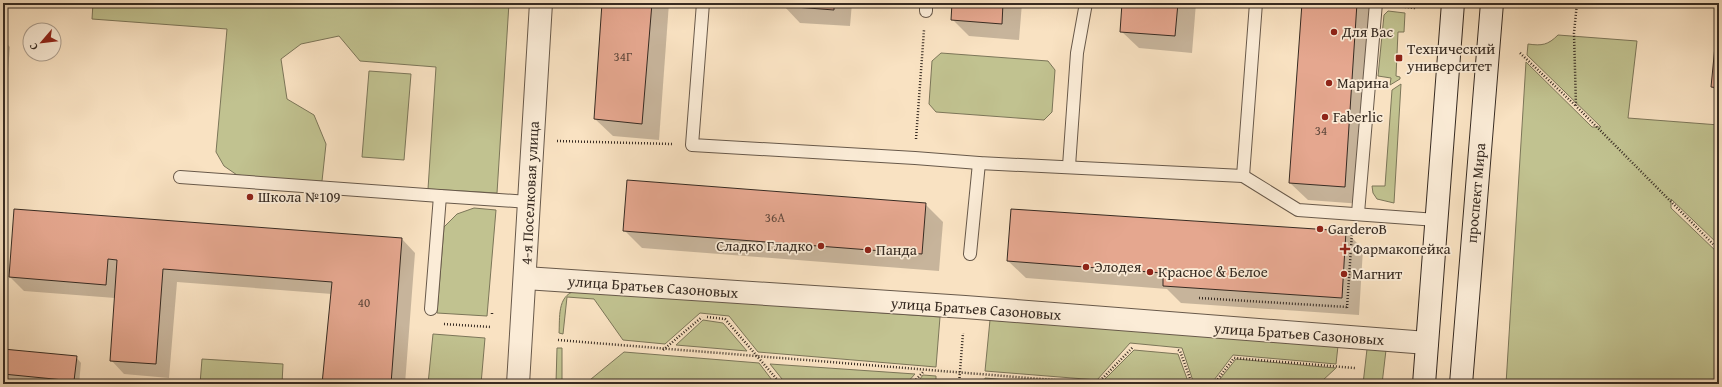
<svg xmlns="http://www.w3.org/2000/svg" width="1722" height="387" viewBox="0 0 1722 387" font-family="'Gentium Book Plus',serif">
<style>
.green{fill:#c1c290;stroke:#7c7659}
.shadow{fill:#0003}
.building{fill:#e5a78f;stroke:#372b22}
.lines{fill:none;stroke-linecap:round;stroke-linejoin:round}
.service-casing{stroke:#68594a;stroke-width:14}
.minor-casing{stroke:#68594a;stroke-width:24}
.tertiary-casing{stroke:#68594a;stroke-width:24}
.secondary-casing{stroke:#372b22;stroke-width:24}
.path{stroke:#372b22;stroke-width:2.5;stroke-dasharray:1 2;stroke-linecap:butt}
.service{stroke:#fbecd7;stroke-width:12}
.minor{stroke:#fbecd7;stroke-width:22}
.tertiary{stroke:#fbecd7;stroke-width:22}
.secondary{stroke:#fbecd7;stroke-width:22}
.poi-dot{fill:#8f2418;stroke:#fbecd7;stroke-width:1.5}
.labels{text-anchor:middle;stroke-width:3.5;stroke-linejoin:round;paint-order:stroke}
.number-label{font-size:13px;fill:#624a3d}
.poi-label{font-size:15px;fill:#372b22;stroke:#fbecd7;text-anchor:start}
.street-label{font-size:15px;fill:#372b22;stroke:#fbecd7}
</style>
<rect width="100%" height="100%" fill="#f9e2c2"/>
<filter id="stains"><feTurbulence type="fractalNoise" baseFrequency=".005" numOctaves="4"/><feColorMatrix values="0 0 0 0 .2 0 0 0 0 .09 0 0 0 0 .02 0 0 0 .5 -.17"/></filter>
<radialGradient id="worn" r=".72"><stop offset=".6" stop-color="#630" stop-opacity="0"/><stop offset="1" stop-color="#630" stop-opacity=".3"/></radialGradient>
<g class="green">
<path d="M93,3h213l54,3 1,-3h148l-12,190 -69,-4 8,-122 -76,-6 -21,-25 -38,8 -20,15 6,40 27,16 12,29 -4,37 -19,1 -66,-7 -13,-9 -8,-14 11,-123 -135,-10z"/>
<path d="M1388,11l17,2 -1,19h-6l-2,44 4,1v2l-10,6 1,-7 -13,-2 6,-61z"/>
<path d="M1558,35l79,6 -9,77 91,7v120l-48,-46v9l48,46v130h-213l20,-322 66,65h9l-74,-72 1,-11c14,2 20,1 30,-9z"/>
<path d="M941,53l107,8 7,9 -3,42 -8,8 -108,-8 -7,-8 3,-43z"/>
<path d="M369,71l42,3 -7,86 -42,-3z"/>
<path d="M1401,84l-7,119 -17,-4 -4,-6 -1,-7h13l7,-96z"/>
<path d="M474,208l22,2 -9,106 -50,-3 7,-86 13,-13z"/>
<path d="M575,291l365,26 -4,50 -178,-15 -29,-36 -29,-3 -35,31 -42,-4 -29,-41 -27,-2 -4,37 -4,-1c1,-15 -2,-37 16,-42z"/>
<path d="M703,320l20,3 24,28 -71,-6z"/>
<path d="M990,320l348,26 -2,18 -103,-9 -22,29h-17l-12,-36 -52,-5 -33,37 -112,-9z"/>
<path d="M433,334l52,4 -4,46h-53z"/>
<path d="M557,348h5v36l-6,-1z"/>
<path d="M1367,349l19,1 -4,34h-19z"/>
<path d="M1134,350l44,4 11,30h-38l-47,-4z"/>
<path d="M624,352l135,11 16,21h-190z"/>
<path d="M202,359l81,5 -1,20h-82z"/>
<path d="M1236,359l87,8 13,1 -14,13v3h-106z"/>
<path d="M770,364l145,10 -9,10h-120z"/>
<path d="M923,375l13,1v8h-20z"/>
<path d="M985,378l70,6h-71z"/>
</g>
<g class="shadow">
<path d="M603,3h66l-10,137 -46,-4 -18,-17z"/>
<path d="M783,3h69l-2,23 -50,-3 -17,-18z"/>
<path d="M953,3h69l-3,37 -50,-4 -17,-17z"/>
<path d="M1123,3h73l-4,50 -53,-5 -18,-17z"/>
<path d="M1303,3h73l-14,201 -54,-4 -18,-17z"/>
<path d="M1719,18v76l-7,-7z"/>
<path d="M3,40l7,7 -7,78z"/>
<path d="M925,204l18,18 -4,49 -297,-23 -18,-18z"/>
<path d="M15,210l387,29 13,14 -10,131h-82l9,-90 -155,-12 -8,96 -45,-4 -13,-14 4,-62 -91,-7 -14,-14z"/>
<path d="M1346,232l17,17 -4,66 -178,-12 -14,-14 -141,-11 -18,-17z"/>
<path d="M76,357l5,6 -2,21 -72,-5 -4,-4v-12z"/>
</g>
<g class="building">
<path d="M602,3h50l-10,121 -48,-5z"/>
<path d="M782,3h52v7l-52,-4z"/>
<path d="M952,3h51l-1,21 -51,-4z"/>
<path d="M1122,3h56l-3,33 -55,-4z"/>
<path d="M1302,3h55l-12,184 -56,-4z"/>
<path d="M1719,5v83l-8,-1z"/>
<path d="M627,180l299,23 -4,51 -299,-23z"/>
<path d="M14,209l388,29 -11,146h-69l10,-102 -169,-13 -7,95 -46,-3 7,-101 -9,-1 -2,26 -97,-8z"/>
<path d="M1011,209l335,22 -4,67 -179,-12v-13l-156,-12z"/>
<path d="M3,349l74,7 -3,25 -71,-7z"/>
</g>
<g class="lines">
<defs>
<g id="service">
<path d="M703,3l-11,142 223,13 64,5 264,13 55,34 139,10"/>
<path d="M926,11v-8"/>
<path d="M1069,166l8,-113 9,-50"/>
<path d="M1243,176l13,-173"/>
<path d="M180,177l260,19"/>
<path d="M1358,213l18,-210"/>
<path d="M970,254l9,-91"/>
<path d="M431,309l9,-113 89,6"/>
</g>
<path id="minor" d="M525,278l440,29 462,36"/>
<path id="tertiary" d="M518,384l23,-381"/>
<g id="secondary">
<path d="M1424,384l29,-381"/>
<path d="M1461,384l31,-381"/>
</g>
</defs>
<use href="#service" class="service-casing"/>
<use href="#minor" class="minor-casing"/>
<use href="#tertiary" class="tertiary-casing"/>
<use href="#secondary" class="secondary-casing"/>
<g class="path">
<path d="M1577,3l-3,30 2,73 143,144"/>
<path d="M1396,6l19,2"/>
<path d="M1520,53l56,53"/>
<path d="M916,139l8,-109"/>
<path d="M557,141l115,3"/>
<path d="M1199,298l148,9"/>
<path d="M1347,308l5,-75"/>
<path d="M492,314v-1"/>
<path d="M707,317l18,2 56,65"/>
<path d="M444,324l47,3"/>
<path d="M558,340l545,44"/>
<path d="M663,350l39,-33"/>
<path d="M1178,350l2,1 12,33"/>
<path d="M1098,383l35,-36"/>
<path d="M912,384l12,-13"/>
<path d="M959,384l4,-51"/>
<path d="M1214,384l20,-26 121,10"/>
</g>
<use href="#service" class="service"/>
<use href="#minor" class="minor"/>
<use href="#tertiary" class="tertiary"/>
<use href="#secondary" class="secondary"/>
</g>
<g class="poi-dot">
<circle cx="1334" cy="32" r="4"/>
<rect x="1395" y="54" width="8" height="8" rx="2"/>
<circle cx="1329" cy="83" r="4"/>
<circle cx="1325" cy="117" r="4"/>
<circle cx="250" cy="197" r="4"/>
<circle cx="1320" cy="229" r="4"/>
<circle cx="821" cy="246" r="4"/>
<path d="M1343 243h4v4h4v4h-4v4h-4v-4h-4v-4h4z"/>
<circle cx="868" cy="250" r="4"/>
<circle cx="1086" cy="267" r="4"/>
<circle cx="1150" cy="272" r="4"/>
<circle cx="1344" cy="274" r="4"/>
</g>
<g class="labels">
<g class="number-label">
<text x="623" y="61">34Г</text>
<text x="1321" y="135">34</text>
<text x="775" y="222">36А</text>
<text x="364" y="307">40</text>
</g>
<g class="poi-label">
<text x="1342" y="37">Для Вас</text>
<text x="1407" y="54">Технический<tspan x="1407" dy="17">университет</tspan></text>
<text x="1337" y="88">Марина</text>
<text x="1333" y="122">Faberlic</text>
<text x="258" y="202">Школа №109</text>
<text x="1328" y="234">GarderoB</text>
<text x="813" y="251" text-anchor="end">Сладко Гладко</text>
<text x="1353" y="254">Фармакопейка</text>
<text x="876" y="255">Панда</text>
<text x="1094" y="272">Элодея</text>
<text x="1158" y="277">Красное &amp; Белое</text>
<text x="1352" y="279">Магнит</text>
</g>
<g class="street-label">
<text transform="translate(530 193) rotate(-87)" y="5">4-я Поселковая улица</text>
<text transform="translate(1476 193) rotate(-85)" y="5">проспект Мира</text>
<text transform="translate(653 287) rotate(4)" y="5">улица Братьев Сазоновых</text>
<text transform="translate(976 309) rotate(4)" y="5">улица Братьев Сазоновых</text>
<text transform="translate(1299 334) rotate(4)" y="5">улица Братьев Сазоновых</text>
</g>
</g>
<rect width="1722" height="387" fill="none" stroke="#f9e2c2" stroke-width="16"/>
<rect x="4" y="4" width="1714" height="379" fill="none" stroke="#372b22" stroke-width="2"/>
<rect x="8" y="8" width="1706" height="371" fill="none" stroke="#372b22"/>
<g transform="translate(42 42) rotate(242)"><circle r="19" fill="#fbecd7" stroke="#ad9f8f"/>
<path d="M0-3L7 15L0 10L-7 15Z" fill="#8f2418"/>
<text y="-6" font-size="11" font-weight="bold" text-anchor="middle" fill="#372b22">С</text>
</g>
<rect width="100%" height="100%" filter="url(#stains)"/>
<rect width="100%" height="100%" fill="url(#worn)"/>
</svg>
